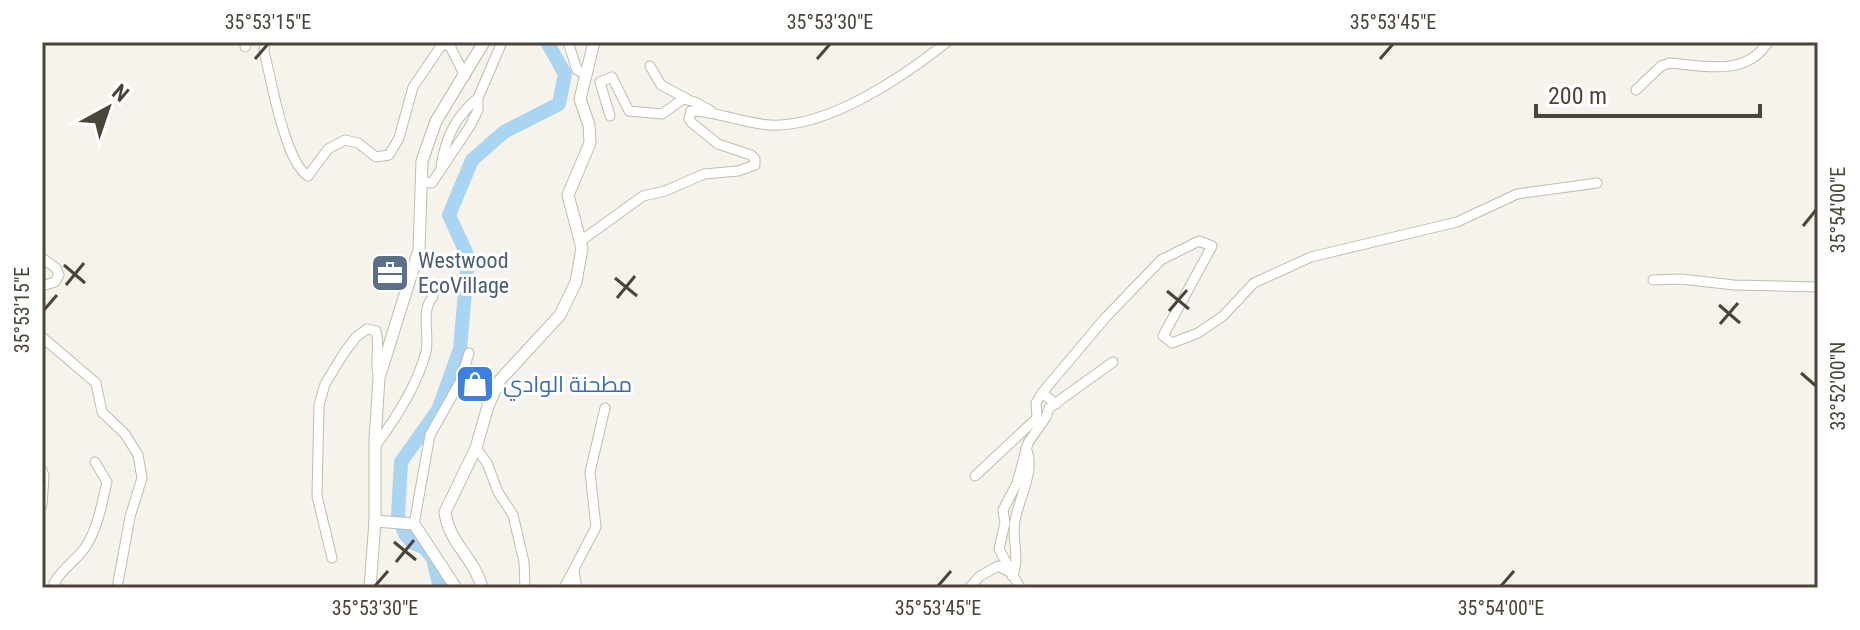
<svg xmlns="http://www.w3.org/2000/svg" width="1860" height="630" viewBox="0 0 1860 630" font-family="'Roboto Condensed',Cairo,sans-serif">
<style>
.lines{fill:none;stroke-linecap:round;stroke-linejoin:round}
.river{stroke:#a9d4f2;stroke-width:14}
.minor-casing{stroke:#c2bbae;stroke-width:11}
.tertiary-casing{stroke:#c2bbae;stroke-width:13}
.minor{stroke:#fff;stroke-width:9}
.tertiary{stroke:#fff;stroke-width:11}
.ticks{fill:none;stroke:#4b4439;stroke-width:3}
.labels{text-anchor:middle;stroke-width:6;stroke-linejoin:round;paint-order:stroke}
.service-label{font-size:22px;fill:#4e5e75;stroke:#fff;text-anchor:start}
.shop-label{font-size:22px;fill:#366cbe;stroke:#fff;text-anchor:start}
.neatline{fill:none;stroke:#4b4439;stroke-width:3}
.ticks-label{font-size:20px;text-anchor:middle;fill:#4b4439}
</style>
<rect width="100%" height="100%" fill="#f6f3ec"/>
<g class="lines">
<path class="river" d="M440,588l-7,-29 -8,-11 -12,-5 -8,-9 -7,-19 3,-53 37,-52 22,-61 8,-92 -19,-42 23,-55 32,-28 55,-28 6,-30 -18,-32"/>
<defs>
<g id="minor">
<path d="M265,42l-1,9c7,28 21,111 44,125l20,-27 17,-9 13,3 18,14 13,-2 10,-17 14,-51 28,-41 6,-2 4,4 14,28"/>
<path d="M568,42l9,28 10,5"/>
<path d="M245,47l2,-5"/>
<path d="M650,66l11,19 28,15"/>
<path d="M1636,90l25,-24 9,-3c34,3 76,14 98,-21"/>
<path d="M610,116l-10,-34 12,-5 17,34 33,3 21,-15 12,3 16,9"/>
<path d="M441,166c5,-29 14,-49 37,-68"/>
<path d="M422,182l10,1 38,-57 8,-16v-12l24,-56"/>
<path d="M582,240l61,-44 22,-5 39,-17 34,-3 17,-6v-6l-4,-4 -33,-11 -26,-21 -3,-4 2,-8c21,-1 54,13 79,14 58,3 133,-48 177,-83"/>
<path d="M42,258l14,10 3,7 -4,7 -13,4"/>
<path d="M1653,280l28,-1 53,6 84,2"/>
<path d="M42,337l54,46 6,29 23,22 13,21 4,23 -12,39 -13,71"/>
<path d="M1056,404l-14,-11 64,-76 55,-57 38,-19 13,5 -49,90 9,7 26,-10 25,-17 31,-33 57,-26 146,-35 60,-28 80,-11"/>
<path d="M376,445c21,-28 41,-60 50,-93 4,-18 -6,-41 7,-55"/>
<path d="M476,448l11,15 11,29 15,23 11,47 1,26"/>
<path d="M42,470l2,6 -2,29"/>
<path d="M975,476l62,-58 -1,-15 6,-10"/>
<path d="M414,524l16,-89 30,-53 9,-29"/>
<path d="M332,558l-15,-62 2,-91 6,-21 19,-31 12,-16 11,-8 9,2c5,16 -3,30 3,47"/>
<path d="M574,571l3,17"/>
<path d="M1012,576c9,-18 -1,-36 3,-55 4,-24 21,-50 11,-73"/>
<path d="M58,588l-4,-5c8,-14 21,-22 30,-34 14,-20 17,-43 23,-67l-12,-20"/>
<path d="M564,588l32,-61 -6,-55 15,-64"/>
<path d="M969,588l11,-12 18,-10 12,6"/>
<path d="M1020,588l-21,-39 6,-26 -2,-13 14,-27 11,-40 18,-26 3,-9 64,-46"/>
</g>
<g id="tertiary">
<path d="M375,521l39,3 42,64"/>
<path d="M370,588l5,-67v-81l4,-62 40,-128 3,-89 14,-40 48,-79"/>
<path d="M482,588c-6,-28 -34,-46 -37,-76l31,-64 12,-42 12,-26 60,-65 16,-33 6,-34 -14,-53 22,-52 -1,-18 -9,-26 14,-57"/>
</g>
</defs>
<use href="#minor" class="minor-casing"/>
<use href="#tertiary" class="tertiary-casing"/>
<use href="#minor" class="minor"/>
<use href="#tertiary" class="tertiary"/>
</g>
<path class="ticks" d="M255,59l13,-15M817,59l13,-15M1380,59l13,-15M1803,226l13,-16M64,265l21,18M615,278l22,18M66,285l18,-22M1167,291l22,18M617,298l18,-22M1719,305l21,18M44,310l13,-15M1169,311l18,-21M1720,324l18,-21M1801,373l15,13M394,542l22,18M396,562l18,-22M375,586l13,-15M938,586l13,-15M1501,586l13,-15"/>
<defs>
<symbol id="office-square" viewBox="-11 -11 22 22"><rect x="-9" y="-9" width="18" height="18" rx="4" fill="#5c6f8a" stroke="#fff"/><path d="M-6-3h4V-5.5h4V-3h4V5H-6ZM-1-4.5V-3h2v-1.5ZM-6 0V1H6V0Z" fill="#fff"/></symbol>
<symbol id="shop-square" viewBox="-11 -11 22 22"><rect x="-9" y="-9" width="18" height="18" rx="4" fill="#3f7fe0" stroke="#fff"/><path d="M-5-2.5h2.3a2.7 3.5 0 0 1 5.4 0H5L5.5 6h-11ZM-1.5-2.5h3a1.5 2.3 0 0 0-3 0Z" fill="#fff"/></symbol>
</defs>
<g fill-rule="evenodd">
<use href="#office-square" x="368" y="251" width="44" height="44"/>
<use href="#shop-square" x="453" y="362" width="44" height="44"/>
</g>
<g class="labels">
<g class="service-label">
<text x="418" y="268">Westwood<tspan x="418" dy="25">EcoVillage</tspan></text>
</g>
<g class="shop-label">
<text x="503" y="392">مطحنة الوادي</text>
</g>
</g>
<rect width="1860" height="630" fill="none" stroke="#ffffff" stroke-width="88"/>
<g transform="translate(108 108) rotate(40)" stroke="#ffffff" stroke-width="6" paint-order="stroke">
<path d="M0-6L14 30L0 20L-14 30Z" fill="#4b4439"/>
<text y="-12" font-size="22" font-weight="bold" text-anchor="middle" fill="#4b4439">N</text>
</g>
<path d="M1536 104v12h224v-12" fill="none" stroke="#4b4439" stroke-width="4"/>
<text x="1548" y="104" font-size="24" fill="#4b4439" stroke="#ffffff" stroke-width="6" paint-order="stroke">200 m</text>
<rect x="44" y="44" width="1772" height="542" class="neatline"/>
<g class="ticks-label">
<text x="268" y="29">35°53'15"E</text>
<text x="830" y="29">35°53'30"E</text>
<text x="1393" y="29">35°53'45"E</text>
<text transform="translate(1838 210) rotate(-90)" y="7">35°54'00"E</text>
<text transform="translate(22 310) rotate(-90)" y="7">35°53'15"E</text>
<text transform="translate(1838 386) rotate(-90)" y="7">33°52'00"N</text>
<text x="375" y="615">35°53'30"E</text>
<text x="938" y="615">35°53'45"E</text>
<text x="1501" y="615">35°54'00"E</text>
</g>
</svg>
